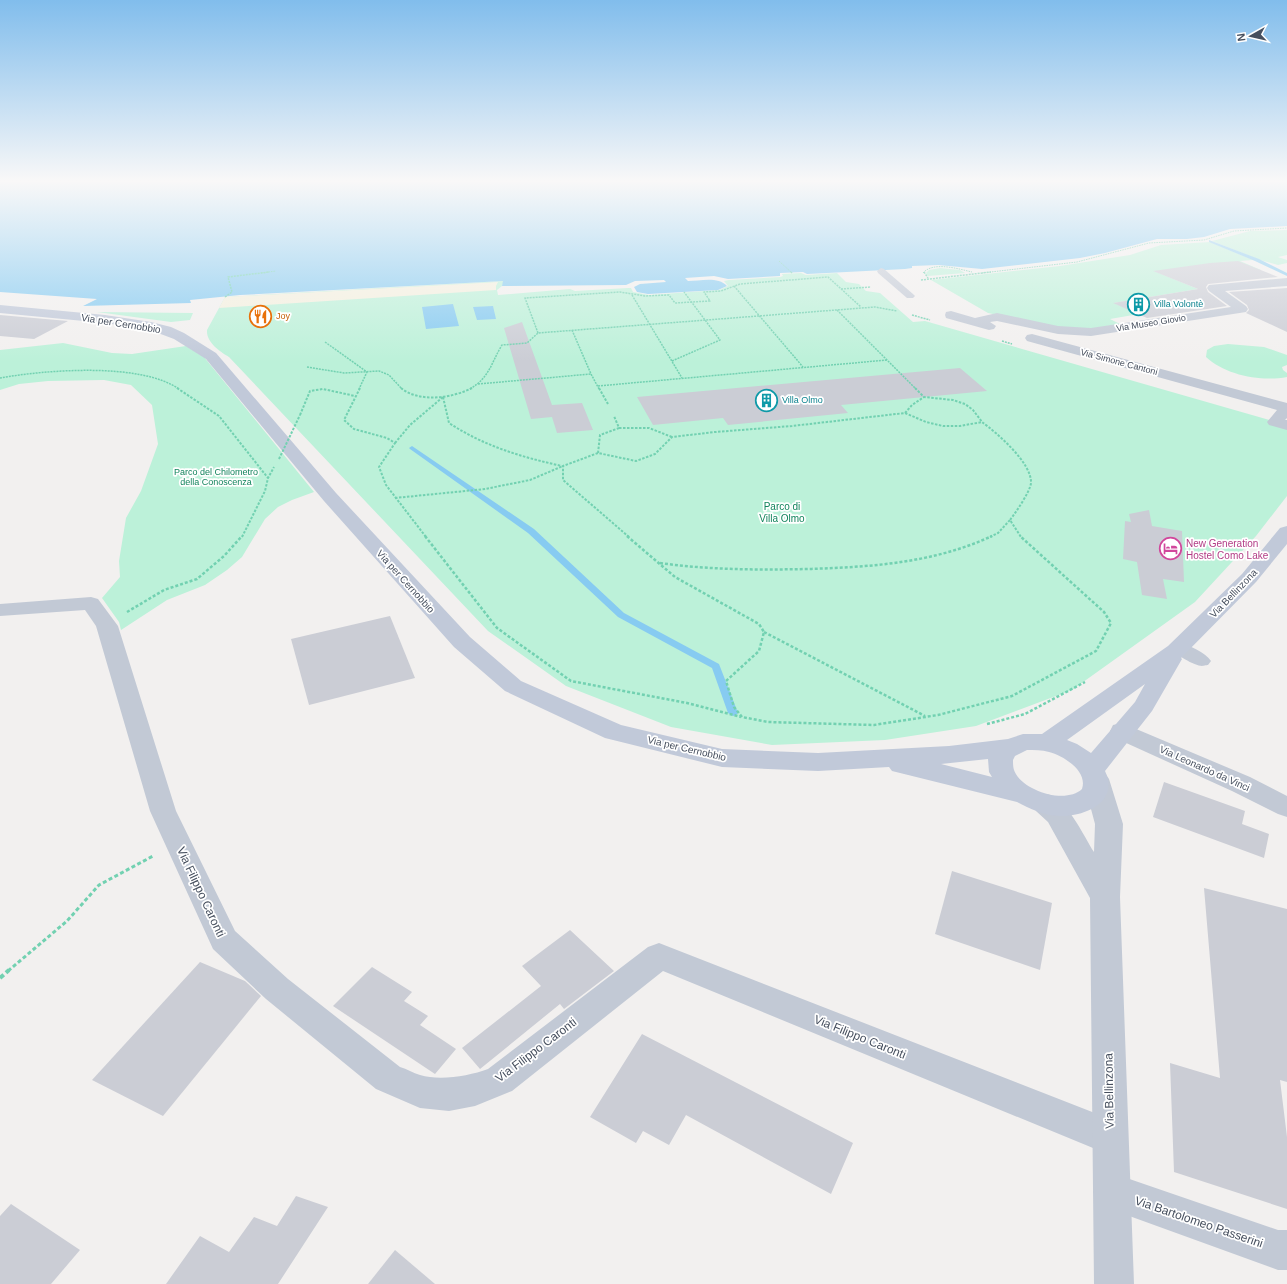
<svg xmlns="http://www.w3.org/2000/svg" width="1287" height="1284" viewBox="0 0 1287 1284" font-family="Helvetica,sans-serif">
<style>
.green{fill:#bcf1d9}
.sand{fill:#f4f0df}
.water{fill:#87cbf1}
.lines{fill:none;stroke-linecap:round;stroke-linejoin:round}
.stream{fill:#87cbf1;fill-rule:evenodd}
.building{fill:#cbcdd5}
.path-far5{stroke:#72d1b1;stroke-width:1;stroke-dasharray:1.5 1;stroke-linecap:butt}
.path-far4{stroke:#72d1b1;stroke-width:1.5;stroke-dasharray:2 1;stroke-linecap:butt}
.path-far3{stroke:#72d1b1;stroke-width:2;stroke-dasharray:2.5 1.5;stroke-linecap:butt}
.path-far2{stroke:#72d1b1;stroke-width:2.5;stroke-dasharray:3 2;stroke-linecap:butt}
.path-far1{stroke:#72d1b1;stroke-width:3;stroke-dasharray:4 2.5;stroke-linecap:butt}
.path{stroke:#72d1b1;stroke-width:4;stroke-dasharray:5 3;stroke-linecap:butt}
.service{fill:#c2c9d5;fill-rule:evenodd}
.minor{fill:#c2c9d5;fill-rule:evenodd}
.tertiary{fill:#c2c9d5;fill-rule:evenodd}
.secondary{fill:#c1c9d9;fill-rule:evenodd}
.path-bridge{stroke:#72d1b1;stroke-width:2;stroke-dasharray:2.5 1.5;stroke-linecap:butt}
.labels{text-anchor:middle;stroke-width:3.5;stroke-linejoin:round;paint-order:stroke}
.far-culture-label{font-size:9px;fill:#0d838f;stroke:#fff;text-anchor:start}
.far-food-label{font-size:9px;fill:#c56008;stroke:#fff;text-anchor:start}
.far-street-label{font-size:9px;fill:#464f5e;stroke:#fff}
.far-park-label{font-size:9px;fill:#12845c;stroke:#fff}
.street-label{font-size:10px;fill:#464f5e;stroke:#fff}
.park-label{font-size:10px;fill:#12845c;stroke:#fff}
.hotel-label{font-size:10px;fill:#b23c85;stroke:#fff;text-anchor:start}
.near-street-label{font-size:12px;fill:#464f5e;stroke:#fff}
</style>
<rect width="100%" height="100%" fill="#f2f0ef"/>
<g class="green">
<path d="M1287,230v25l-9,2 9,3v3l-9,2 -18,-5 -48,-19 38,-10z"/>
<path d="M1210,242l43,18 -13,1 21,9 -107,1 44,18 -84,14 25,11 -29,5 12,6 -24,4 -39,-1 -71,-15 -57,-33 129,-14 70,-11 31,-10z"/>
<path d="M940,268l20,2 5,3 -37,3 -2,-3 3,-3z"/>
<path d="M801,273l5,2 31,-2 9,9 13,2 7,7 14,2 33,29 12,-1 362,104v71l-31,40 -61,66 -123,88 -96,36 -91,14 -113,5 -101,-18 -105,-41 -78,-55 -259,-274c-10,-6 -23,-15 -22,-27l18,-33 279,-16 -2,5 -5,4 1,5 72,-6 5,2 53,-3h3l2,4 16,3 70,-5 9,-4 -4,-5 5,-1 51,-3 3,-1 -1,-2z"/>
<path d="M97,312l96,1 -3,7 -19,2z"/>
<path d="M63,343l49,10 20,1 54,-8 18,11 110,135 -22,8 -14,7 -13,12 -23,38 -15,13 -22,15 -38,15 -46,30 -2,-8 -17,-24 18,-21 -1,-16 7,-43 15,-27 17,-47 -6,-39 -21,-20 -27,-5 -56,1 -29,3 -19,6v-40z"/>
<path d="M1228,344l36,3 23,8v10l-5,2 1,3 4,3v4c-26,5 -62,-2 -81,-20l1,-7 7,-4z"/>
</g>
<path class="sand" d="M498,282l-2,4v4l-277,18 6,-11z"/>
<g class="water">
<path d="M0,182h1287v44l-57,3 -26,8 -17,2h-30l-52,14 -25,5 -98,11 -44,-4 -26,1v2l-7,1 -98,5 -4,-2 -23,1v3l-52,3 -14,-3 -29,2 3,3c12,0 30,-5 39,5l-9,4 -70,4 -11,-2 -3,-5 6,-3 26,-2 -2,-2 -29,1 -9,4 -124,1 1,-5 -263,14 -50,5 1,3 -108,3 14,-7 -97,-7z"/>
<path d="M453,304l6,22 -33,3 -4,-22z"/>
<path d="M493,306l3,13 -19,1 -4,-13z"/>
</g>
<g class="lines">
<g class="stream">
<path d="M1209,240l50,19 28,14v3l-32,-15 -46,-19z"/>
<path d="M412,446l122,83 90,84 95,51 19,49 -2,2 -3,1 -5,-3 -16,-45 -94,-51 -90,-84 -118,-84 -1,-1z"/>
</g>
</g>
<g class="building">
<path d="M1238,261l40,16 -70,7 -2,3 2,5 19,14 -80,12 -34,-15 85,-14 -45,-18 57,-8z"/>
<path d="M1287,288v44l-41,-19 3,-3 -2,-5 -18,-13z"/>
<path d="M0,315l68,6 -34,18 -34,-3z"/>
<path d="M522,322l30,83 30,-2 11,27 -36,3 -5,-16 -21,2 -27,-91z"/>
<path d="M960,368l27,23 -146,14 7,8 -120,12 -5,-7 -70,7 -16,-28z"/>
<path d="M1149,510l3,16 30,5 2,51 -21,-3 4,20 -25,-4 -5,-33 -14,-3 2,-38 6,1 -2,-8z"/>
<path d="M390,616l25,62 -106,27 -18,-66z"/>
<path d="M1164,782l81,29 -3,13 27,10 -5,24 -111,-41z"/>
<path d="M952,871l100,32 -12,67 -105,-36z"/>
<path d="M1204,888l83,21v173l-7,-2 7,57v72l-113,-37 -4,-109 50,15z"/>
<path d="M570,930l44,41 -50,38 -4,-5 -80,65 -18,-21 79,-62 -19,-20z"/>
<path d="M200,962l45,19 16,15 -98,120 -71,-36z"/>
<path d="M372,967l40,25 -8,9 24,15 -8,9 36,24 -21,25 -102,-68z"/>
<path d="M642,1034l211,109 -22,51 -145,-79 -17,30 -26,-14 -7,12 -46,-26z"/>
<path d="M296,1196l32,11 -50,77h-112l34,-48 29,16 25,-35 23,9z"/>
<path d="M11,1204l69,46 -29,34h-51v-68z"/>
<path d="M395,1250l40,34h-67z"/>
</g>
<g class="lines">
<g class="path-far5">
<path d="M779,261l13,12"/>
<path d="M261,273l15,-2"/>
<path d="M923,273c10,-12 36,-4 49,-1"/>
<path d="M982,273l95,-11 72,-19 55,-3 30,-9 53,-3"/>
</g>
<g class="path-far4">
<path d="M791,272l1,1"/>
<path d="M924,272l4,6"/>
<path d="M921,280l70,-8"/>
<path d="M734,286l69,81"/>
<path d="M841,289l30,-2"/>
<path d="M632,295l50,83"/>
<path d="M225,297l7,-5 -4,-15 41,-5"/>
<path d="M837,310l79,79"/>
<path d="M912,315l18,5"/>
<path d="M572,330l19,44 8,15"/>
<path d="M538,333l-13,-35 95,-6 25,4 24,-1 6,8 35,-2 -6,-9 17,-1 19,-7 88,-7 33,30"/>
<path d="M1002,341l10,3"/>
<path d="M325,342l42,30 -8,17"/>
<path d="M672,361l48,-21 -36,-48"/>
<path d="M307,367l37,6 35,-2 10,4 13,14"/>
<path d="M0,378c45,-8 140,-16 179,11"/>
<path d="M478,384l113,-10"/>
<path d="M598,386l289,-26"/>
<path d="M470,389c20,-12 21,-26 32,-44l25,-2 11,-10 337,-26 22,4"/>
</g>
<g class="path-far3">
<path d="M177,388l42,28 49,62"/>
<path d="M360,388l-16,32 10,9 33,9 8,5 -16,24 7,18 40,52"/>
<path d="M401,388c18,15 52,10 71,0"/>
<path d="M599,388l9,16"/>
<path d="M915,388l9,9 29,3 12,4 8,6 9,12"/>
<path d="M443,397l6,26c35,23 72,34 113,43"/>
<path d="M905,413l7,-8 12,-8"/>
<path d="M300,415l10,-24 13,-2 32,7"/>
<path d="M619,428h30l23,9"/>
<path d="M395,443l15,-18 33,-28"/>
<path d="M598,453l2,-18 19,-7 -5,-12"/>
<path d="M395,498l90,-9 45,-9 33,-14"/>
<path d="M242,537l23,-46 3,-13 6,-11"/>
<path d="M629,537l-66,-57v-14l35,-13 38,8 19,-7 17,-17 43,-5 77,-6 113,-13 21,9 17,4h17l22,-4c15,11 50,41 49,61 -1,9 -15,29 -21,37l11,17"/>
<path d="M990,537l8,-4 12,-13"/>
</g>
<g class="path-far2">
<path d="M425,536l72,92 74,53 116,22 54,14"/>
<path d="M627,536l48,41 84,47 5,8 -5,19 -33,30 8,26 8,10 26,5 106,3 64,-10 74,-19 84,-45 15,-28 -7,-11 -84,-76"/>
<path d="M660,563c49,7 98,7 148,6 63,-2 126,-6 184,-33"/>
<path d="M127,612l37,-22 33,-11 27,-23 18,-20"/>
<path d="M764,632l161,84"/>
<path d="M987,724l38,-10 60,-32"/>
</g>
<path class="path-far1" d="M8,971l59,-50 32,-36 54,-29"/>
<path class="path" d="M0,978l9,-8"/>
<g class="service">
<path d="M881,268l3,1 29,25 2,2 -2,2h-6l-29,-25 -1,-2z"/>
<path d="M1179,643c10,2 26,9 32,18l-3,4c-1,0 -6,1 -6,1 -7,0 -28,-12 -32,-18l3,-4z"/>
</g>
<g class="minor">
<path d="M1287,278v8l-62,5 21,15 2,3 -2,3 -155,24 -33,-2 -61,-13 -7,1 6,4 -2,3 -5,1 -43,-12 -1,-3 1,-3 5,-1 24,7 22,-5 61,13 33,2 140,-21 -22,-16 -2,-3 2,-3z"/>
<path d="M1032,334l255,69v15l-2,2h2v10l-18,-5 -2,-3 10,-12 -250,-69 -2,-3 2,-3z"/>
<path d="M91,597l7,2 20,27 58,185 59,120 53,48 112,88c7,2 13,6 20,8 20,6 49,1 68,-6l160,-122 11,-4 464,181 5,13 -5,13 -13,5 -447,-184 -151,120 -37,15 -26,5 -29,-3 -44,-19 -110,-90 -53,-50 -63,-138 -54,-185 -11,-16 -85,6v-12z"/>
<path d="M1122,723l128,54 37,19v21l-9,-3 -46,-23 -119,-54 -3,-6 3,-6z"/>
<path d="M1112,1173l166,57h9v40h-9l-179,-65 -6,-13 6,-13z"/>
</g>
<path class="tertiary" d="M1096,770l9,3 4,6 14,45 -3,73 14,387h-40l-4,-386 -42,-76 -12,-11 -4,-7 4,-7c2,-1 6,-2 9,-3 20,0 39,43 49,58l1,-28 -12,-45 4,-6z"/>
<path class="secondary" d="M0,305l105,10 46,7 20,5 13,6 32,20 120,140 134,144 51,44 100,44 101,24 96,4 131,-7 59,-7 15,-5h19l126,-88 74,-72 38,-46 7,-2v18l-31,38 -75,76 1,1 -30,52 -47,60c15,31 -21,46 -47,45 -14,-1 -28,-7 -41,-14l-125,-31 -3,-4 -71,4 -96,-4 -117,-29 -100,-47 -51,-44 -130,-146 -118,-142 -32,-20 -24,-9 -45,-7 -105,-10zM1145,684l-10,18 -44,51 -14,-9 -10,-4zM1027,750c7,0 15,0 22,2 15,4 39,19 33,37 -17,16 -61,1 -68,-19 -1,-3 -1,-7 -1,-10l2,-4zM988,759l1,13 3,5 -51,-13z"/>
<path class="path-bridge" d="M279,459l21,-44"/>
</g>
<linearGradient id="sky" x2="0" y2="1"><stop stop-color="#81bdec"/><stop offset="0.5" stop-color="#f9f8f8"/><stop offset="1" stop-color="#f9f8f8" stop-opacity="0"/></linearGradient>
<rect width="1287" height="362" fill="url(#sky)"/>
<defs>
<symbol id="building-ring" viewBox="-11 -11 22 22"><circle r="9.5" fill="#fff" stroke="#0f9aa8" stroke-width="1.5"/><path d="M-4-6H4V6H1V3H-1V6H-4ZM-2.5-4.3h1.7v1.8h-1.7ZM.8-4.3h1.7v1.8H.8ZM-2.5-1h1.7V.8h-1.7ZM.8-1h1.7V.8H.8Z" fill="#0f9aa8"/></symbol>
<symbol id="restaurant-ring" viewBox="-11 -11 22 22"><circle r="9.5" fill="#fff" stroke="#e8710a" stroke-width="1.5"/><path d="M-5-6h1v4h1v-4h1v4h1v-4h1v5L-1.5 .5V6h-2V.5L-5-1ZM5-6V6H3V1.5H1.5Q1.5-4 5-6Z" fill="#e8710a"/></symbol>
<symbol id="hotel-ring" viewBox="-11 -11 22 22"><circle r="9.5" fill="#fff" stroke="#d1479c" stroke-width="1.5"/><path d="M-6-4.5h1.5V1H6V5H4.5V3h-9V5H-6ZM-4 0a1.8 1.8 0 1 1 3.6 0ZM.5 0V-2.5h3Q6-2.5 6 0Z" fill="#d1479c"/></symbol>
</defs>
<g fill-rule="evenodd">
<use href="#building-ring" x="1126" y="292" width="25" height="25"/>
<use href="#restaurant-ring" x="248" y="304" width="25" height="25"/>
<use href="#building-ring" x="754" y="388" width="25" height="25"/>
<use href="#hotel-ring" x="1158" y="536" width="25" height="25"/>
</g>
<g class="labels">
<g class="far-culture-label">
<text x="1154" y="307">Villa Volontè</text>
<text x="782" y="403">Villa Olmo</text>
</g>
<g class="far-food-label">
<text x="276" y="319">Joy</text>
</g>
<g class="far-street-label">
<text transform="translate(1151 323) rotate(-9)" y="3">Via Museo Giovio</text>
<text transform="translate(1119 362) rotate(15)" y="3">Via Simone Cantoni</text>
</g>
<g class="far-park-label">
<text x="216" y="475">Parco del Chilometro<tspan x="216" dy="10">della Conoscenza</tspan></text>
</g>
<g class="street-label">
<text transform="translate(121 323) rotate(9)" y="4">Via per Cernobbio</text>
<text transform="translate(406 581) rotate(48)" y="4">Via per Cernobbio</text>
<text transform="translate(1233 593) rotate(-46)" y="4">Via Bellinzona</text>
<text transform="translate(687 748) rotate(13)" y="4">Via per Cernobbio</text>
<text transform="translate(1205 768) rotate(24)" y="4">Via Leonardo da Vinci</text>
</g>
<g class="park-label">
<text x="782" y="510">Parco di<tspan x="782" dy="12">Villa Olmo</tspan></text>
</g>
<g class="hotel-label">
<text x="1186" y="547">New Generation<tspan x="1186" dy="12">Hostel Como Lake</tspan></text>
</g>
<g class="near-street-label">
<text transform="translate(201 892) rotate(65)" y="4">Via Filippo Caronti</text>
<text transform="translate(860 1037) rotate(22)" y="4">Via Filippo Caronti</text>
<text transform="translate(536 1050) rotate(-37)" y="4">Via Filippo Caronti</text>
<text transform="translate(1109 1091) rotate(-91)" y="4">Via Bellinzona</text>
<text transform="translate(1199 1222) rotate(19)" y="4">Via Bartolomeo Passerini</text>
</g>
</g>
<g transform="translate(1251 36) rotate(262)" stroke="#ffffff" stroke-width="3" paint-order="stroke">
<path d="M0-3L7 15L0 10L-7 15Z" fill="#464f5e"/>
<text y="-6" font-size="11" font-weight="bold" text-anchor="middle" fill="#464f5e">N</text>
</g>
</svg>
